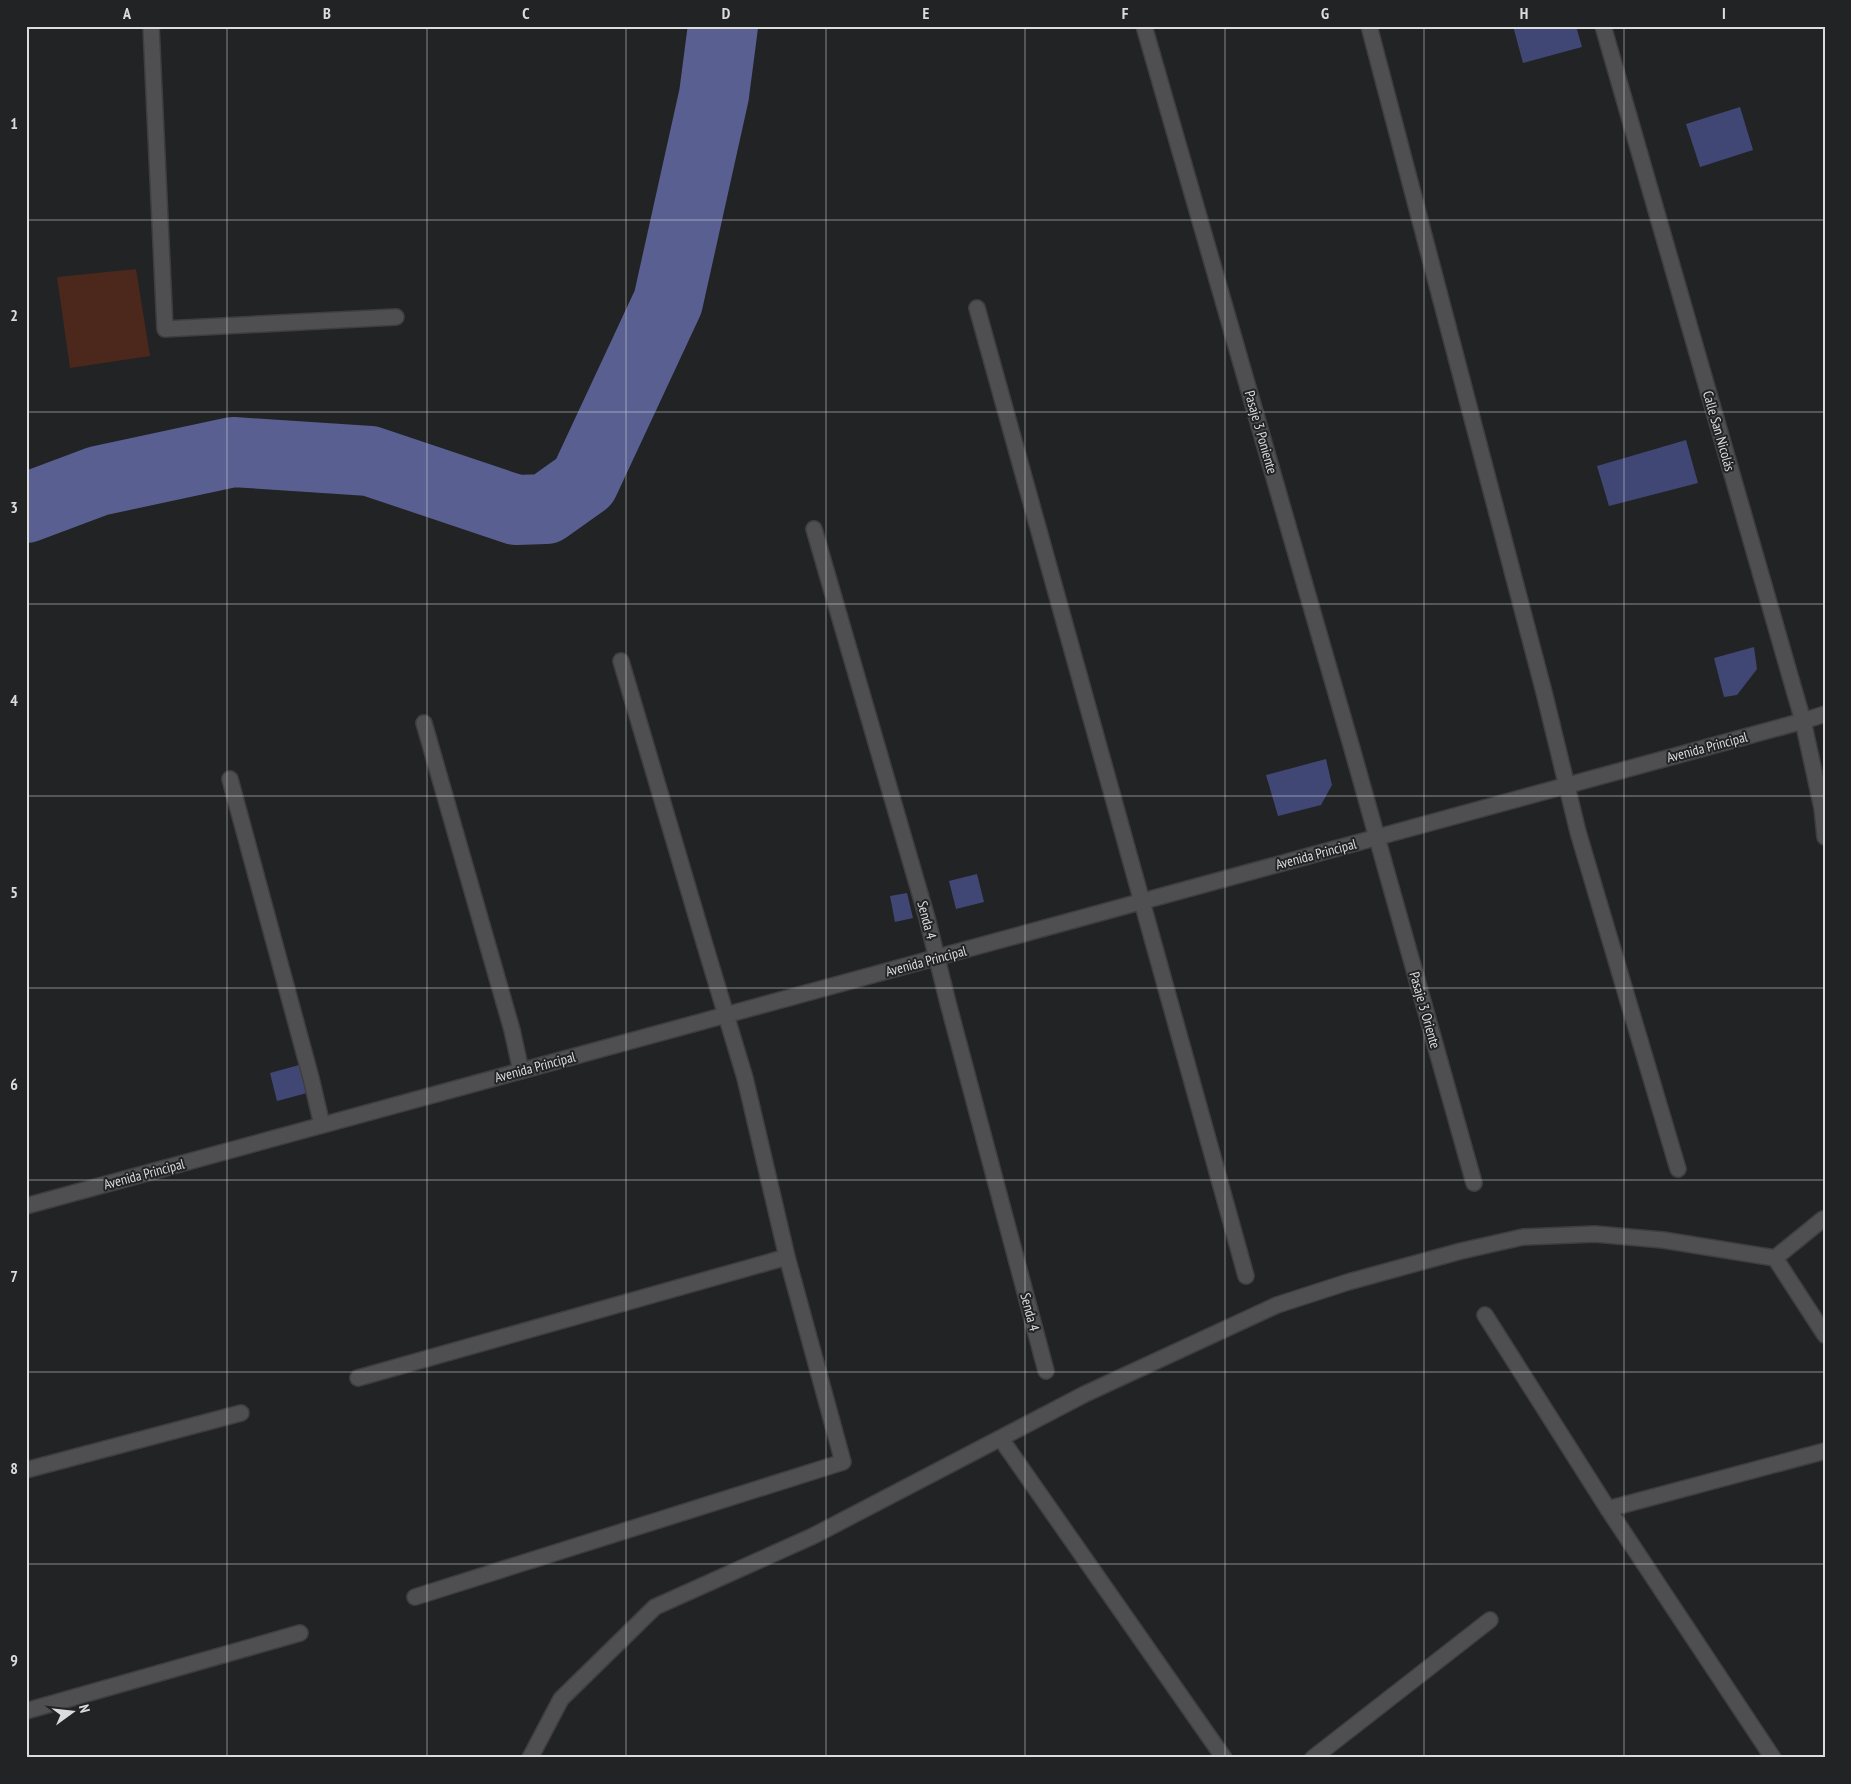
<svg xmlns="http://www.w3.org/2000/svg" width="1851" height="1784" viewBox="0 0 1851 1784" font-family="'PT Sans Narrow',sans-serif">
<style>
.green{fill:#4c271c}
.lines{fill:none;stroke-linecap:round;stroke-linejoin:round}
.river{stroke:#596091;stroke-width:70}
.building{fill:#414775}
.minor-casing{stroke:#3e3e41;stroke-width:18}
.tertiary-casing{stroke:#3e3e41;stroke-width:18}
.minor{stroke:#4f4f52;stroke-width:15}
.tertiary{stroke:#4f4f52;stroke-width:15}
.grid{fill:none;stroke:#dcdcde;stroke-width:1;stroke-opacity:0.55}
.labels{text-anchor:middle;stroke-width:4;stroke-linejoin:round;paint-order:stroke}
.street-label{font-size:14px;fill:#dcdcde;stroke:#222325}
.neatline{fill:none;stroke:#dcdcde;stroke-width:2}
.grid-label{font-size:16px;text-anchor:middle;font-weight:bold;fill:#dcdcde}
</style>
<rect width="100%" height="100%" fill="#222325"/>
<path class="green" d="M136,269l14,87 -80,12 -13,-91z"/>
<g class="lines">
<path class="river" d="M26,508l72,-27 135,-29 137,9 146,49 30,-1 38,-27 84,-180 46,-207 9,-69"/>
</g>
<g class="building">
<path d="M1513,26h63l6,21 -59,16z"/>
<path d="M1740,107l13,43 -53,17 -14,-43z"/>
<path d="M1686,440l12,43 -89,23 -12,-40z"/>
<path d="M1754,647l3,22 -20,26 -13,2 -10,-39z"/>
<path d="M1326,759l6,26 -11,20 -43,11 -12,-41z"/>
<path d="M977,874l7,28 -28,7 -7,-28z"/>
<path d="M907,893l6,25 -18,4 -5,-26z"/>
<path d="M299,1065l8,28 -30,8 -7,-28z"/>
</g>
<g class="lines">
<defs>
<g id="minor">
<path d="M151,26l14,303 231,-12"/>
<path d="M1144,26l207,719 123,438"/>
<path d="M1369,26l176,670 33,136 100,337"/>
<path d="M977,308l269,968"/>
<path d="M814,529l113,389 21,85 98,368"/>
<path d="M1825,714l-22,7 19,87 3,29"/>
<path d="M424,723l88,307 9,41"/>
<path d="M230,779l81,299 11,47"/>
<path d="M1775,1258l50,77"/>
<path d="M1775,1258l48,-39"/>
<path d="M1485,1315l123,194 165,249"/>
<path d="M358,1378l429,-121"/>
<path d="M1001,1439l223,319"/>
<path d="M26,1470l215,-57"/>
<path d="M1608,1509l217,-58"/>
<path d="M415,1597l428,-135 -56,-205 -42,-179 -41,-136 -83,-281"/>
<path d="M26,1711l274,-78"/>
<path d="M530,1758l31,-59 94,-92 158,-71 272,-142 192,-89 71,-23 113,-31 62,-14 72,-3 68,6 112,18"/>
<path d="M1313,1758l177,-138"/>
</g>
<path id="tertiary" d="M26,1206l1777,-485 -200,-695"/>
</defs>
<use href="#minor" class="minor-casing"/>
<use href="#tertiary" class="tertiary-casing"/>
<use href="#minor" class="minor"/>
<use href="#tertiary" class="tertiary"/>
</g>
<path class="grid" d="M227,26v1732M427,26v1732M626,26v1732M826,26v1732M1025,26v1732M1225,26v1732M1424,26v1732M1624,26v1732M26,220h1799M26,412h1799M26,604h1799M26,796h1799M26,988h1799M26,1180h1799M26,1372h1799M26,1564h1799"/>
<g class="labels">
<g class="street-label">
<text transform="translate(1719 431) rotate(74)" y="5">Calle San Nicolás</text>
<text transform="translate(1261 432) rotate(74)" y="5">Pasaje 3 Poniente</text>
<text transform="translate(1707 747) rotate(-15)" y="5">Avenida Principal</text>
<text transform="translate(1316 854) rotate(-15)" y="5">Avenida Principal</text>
<text transform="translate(927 920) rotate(75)" y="5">Senda 4</text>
<text transform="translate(926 961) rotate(-15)" y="5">Avenida Principal</text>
<text transform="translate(1425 1010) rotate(74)" y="5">Pasaje 3 Oriente</text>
<text transform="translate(535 1067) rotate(-15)" y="5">Avenida Principal</text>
<text transform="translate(144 1174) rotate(-15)" y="5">Avenida Principal</text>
<text transform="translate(1030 1312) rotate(75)" y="5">Senda 4</text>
</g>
</g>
<rect width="1851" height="1784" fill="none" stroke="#222325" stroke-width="55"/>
<g transform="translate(72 1712) rotate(75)" stroke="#222325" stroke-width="4" paint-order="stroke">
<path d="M0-4L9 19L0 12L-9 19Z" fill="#dcdcde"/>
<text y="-8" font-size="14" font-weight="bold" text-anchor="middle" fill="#dcdcde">N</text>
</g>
<rect x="28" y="28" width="1796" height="1728" class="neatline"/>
<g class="grid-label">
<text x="127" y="19">A</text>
<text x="327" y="19">B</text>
<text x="526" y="19">C</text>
<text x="726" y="19">D</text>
<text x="926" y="19">E</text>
<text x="1125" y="19">F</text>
<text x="1325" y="19">G</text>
<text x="1524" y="19">H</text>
<text x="1724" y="19">I</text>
<text x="14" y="129">1</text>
<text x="14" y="321">2</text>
<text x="14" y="513">3</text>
<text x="14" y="706">4</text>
<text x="14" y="898">5</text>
<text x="14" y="1090">6</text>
<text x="14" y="1282">7</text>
<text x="14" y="1474">8</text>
<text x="14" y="1666">9</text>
</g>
</svg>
